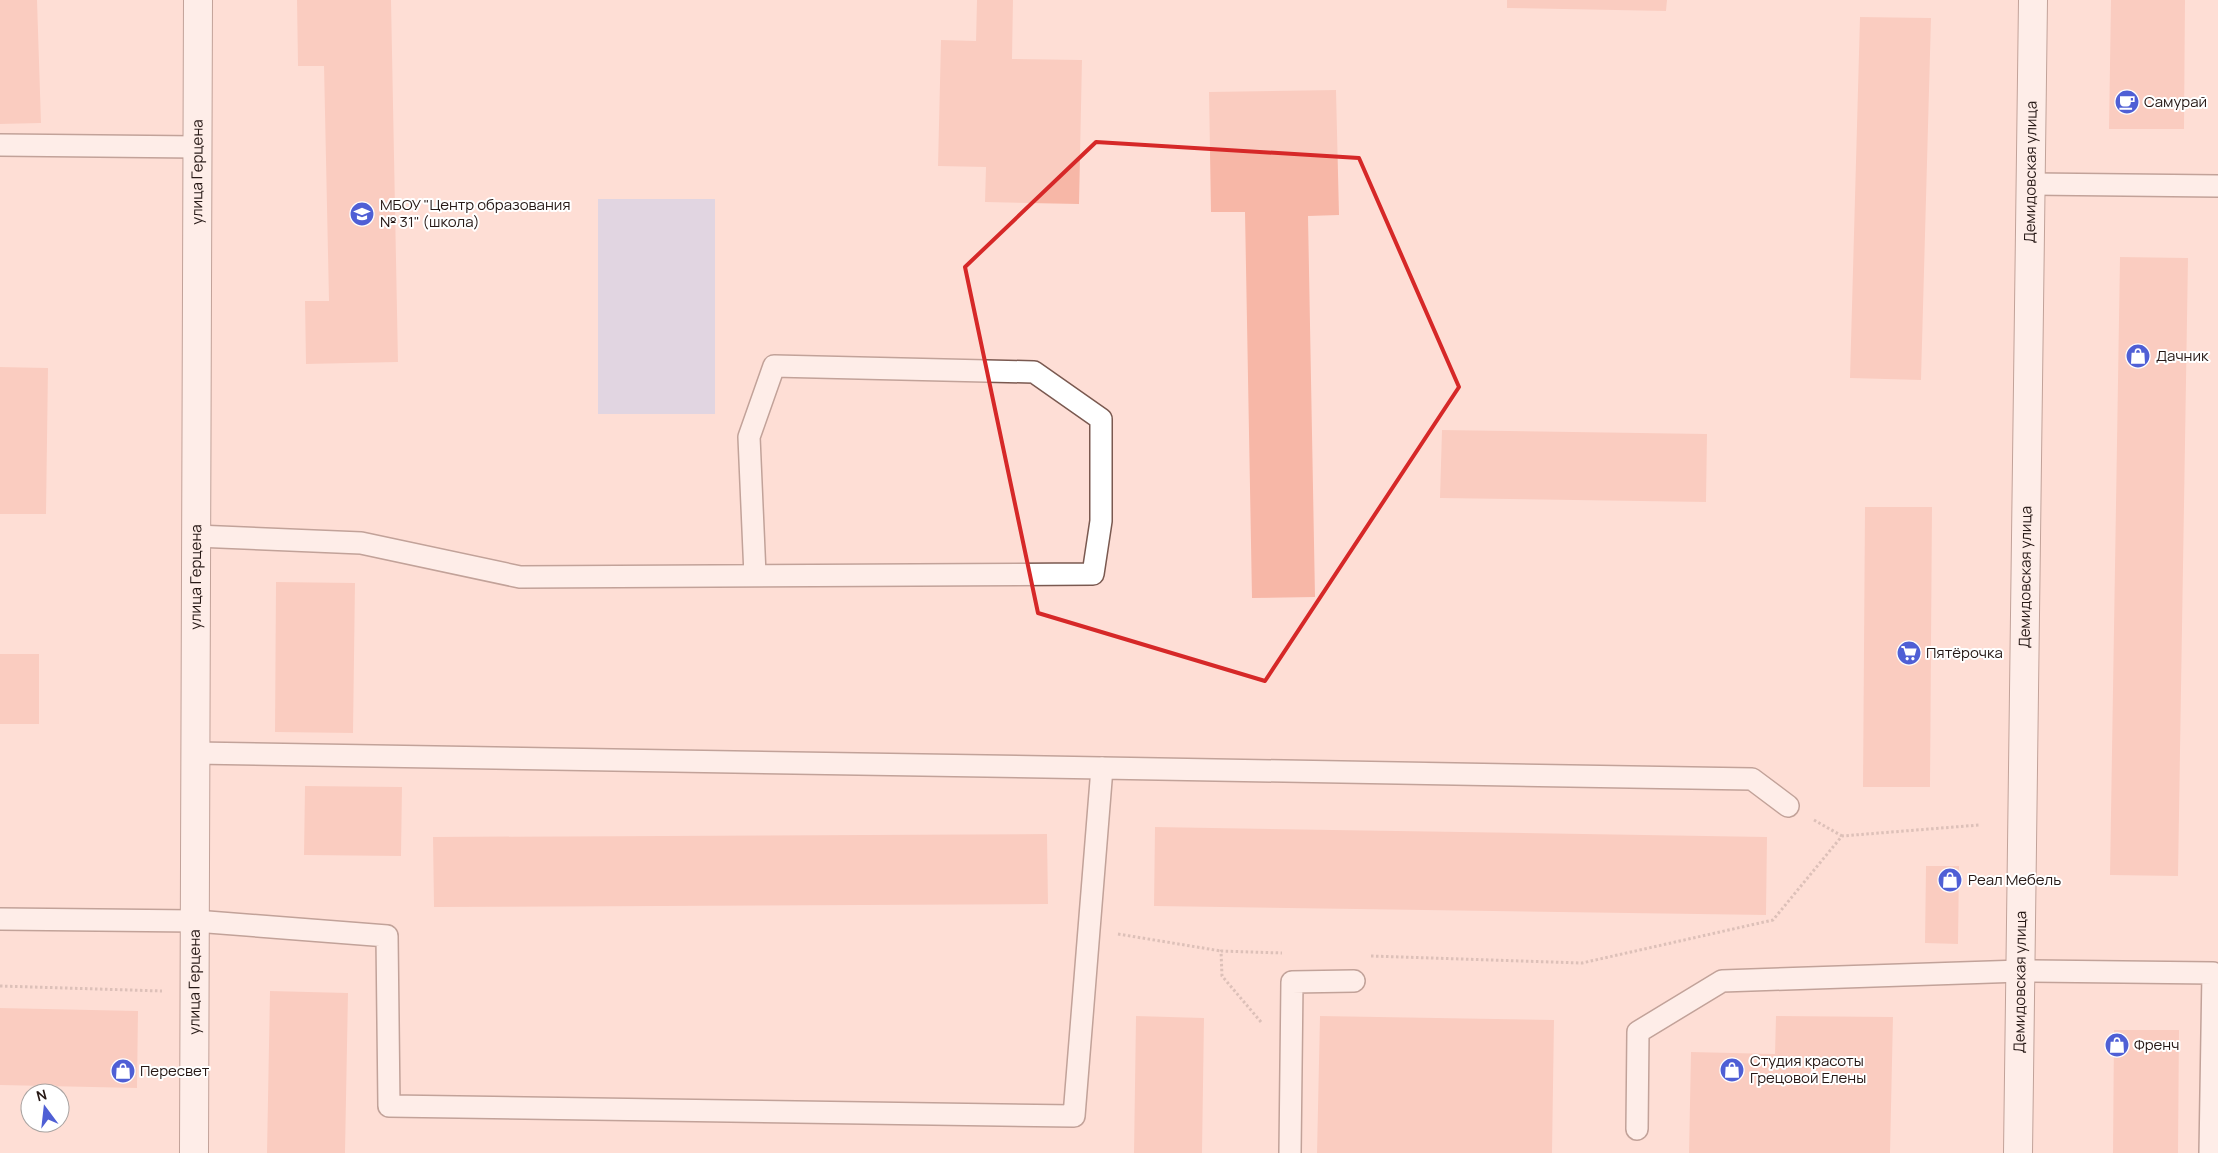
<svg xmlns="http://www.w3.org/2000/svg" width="2218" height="1153" viewBox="0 0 2218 1153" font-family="Manrope,sans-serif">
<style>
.green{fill:#bec9f0}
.building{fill:#f7b7a7}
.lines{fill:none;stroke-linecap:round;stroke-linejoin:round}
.lane-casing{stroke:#7a5950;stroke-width:24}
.street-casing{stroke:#7a5950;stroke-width:30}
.secondary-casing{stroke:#7a5950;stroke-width:30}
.path{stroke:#b69c96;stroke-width:3;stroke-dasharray:2.5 2.5;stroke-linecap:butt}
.lane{stroke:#fff;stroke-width:21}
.street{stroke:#fff;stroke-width:28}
.secondary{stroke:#fff;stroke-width:28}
.marked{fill:none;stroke:#d62828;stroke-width:4;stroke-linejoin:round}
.labels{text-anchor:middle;stroke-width:4;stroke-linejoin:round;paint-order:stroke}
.poi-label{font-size:15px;fill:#261815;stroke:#fff;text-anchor:start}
.street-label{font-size:15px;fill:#261815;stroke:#fff}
</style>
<rect width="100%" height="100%" fill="#feded6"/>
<rect class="green" x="598" y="199" width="117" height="215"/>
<g class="building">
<path d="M0,0h37l4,123 -41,1z"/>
<path d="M297,0h94l7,362 -92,2 -1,-63h24l-5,-235h-26z"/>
<path d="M977,0h36l-1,59 70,1 -3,144 -94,-2 1,-35 -48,-1 3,-126 35,1z"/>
<path d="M1507,0h160l-1,11 -159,-3z"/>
<path d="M2111,0h74l-1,129h-75z"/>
<path d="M1860,17l71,1 -10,362 -71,-2z"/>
<path d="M1336,90l3,125 -31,1 7,381 -63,1 -7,-386h-34l-2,-120z"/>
<path d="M2120,257l68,1 -10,618 -68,-1z"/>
<path d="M0,367l48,1 -2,146h-46z"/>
<path d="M1442,430l265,4 -1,68 -266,-4z"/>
<path d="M1865,507h67l-2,280h-67z"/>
<path d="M276,582l79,1 -2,150 -78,-1z"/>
<rect x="0" y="654" width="39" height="70"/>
<path d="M305,786l97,1 -1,69 -97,-1z"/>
<path d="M1155,827l612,10 -1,78 -612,-9z"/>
<path d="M1047,834l1,70 -614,3 -1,-70z"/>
<path d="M1926,866h33l-1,78 -33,-1z"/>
<path d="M270,991l78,2 -3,160h-78z"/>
<path d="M0,1008l138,3 -1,77 -137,-3z"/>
<path d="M1136,1016l68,2 -2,135h-68z"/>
<path d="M1320,1016l234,4 -2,133h-235z"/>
<path d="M1776,1016l117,1 -3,136h-201l2,-101 84,2z"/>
<path d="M2114,1030h65l-1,123h-65z"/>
</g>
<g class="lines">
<defs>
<g id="lane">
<path d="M0,145l197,2"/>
<path d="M2031,184l187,2"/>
<path d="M196,536l165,7 159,34 573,-3 8,-53v-102l-67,-47 -260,-6 -25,71 6,138"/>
<path d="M195,753l907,15"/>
<path d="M0,919l195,2 192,15 2,170 685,10 28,-348 650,11 36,27"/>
<path d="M1637,1129l1,-97 84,-51 299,-10 192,2 -3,180"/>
<path d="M1290,1153l2,-171 62,-1"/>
</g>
<g id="street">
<path id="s1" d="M194,1153l4,-1153"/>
</g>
<g id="secondary">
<path id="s2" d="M2018,1153l15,-1153"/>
</g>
</defs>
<use href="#lane" class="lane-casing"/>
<use href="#street" class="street-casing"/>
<use href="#secondary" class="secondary-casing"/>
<g class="path">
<path d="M1814,820l28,16"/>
<path d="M1118,934l103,17"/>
<path d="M1371,956l211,7 191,-43 69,-84 137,-11"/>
<path d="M0,986l162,5"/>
<path d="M1261,1022l-39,-46 -1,-25 61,2"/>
</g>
<use href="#lane" class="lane"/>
<use href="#street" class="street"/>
<use href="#secondary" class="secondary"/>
</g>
<path d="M0 0H2218V1153H0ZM1096,142l263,16 100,229 -194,294 -227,-68 -73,-346z" fill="#feded6" fill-opacity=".55" fill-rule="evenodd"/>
<path class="marked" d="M1096,142l263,16 100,229 -194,294 -227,-68 -73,-346z"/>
<defs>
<symbol id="cafe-disc" viewBox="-11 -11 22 22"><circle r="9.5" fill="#4f5fd5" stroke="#fff"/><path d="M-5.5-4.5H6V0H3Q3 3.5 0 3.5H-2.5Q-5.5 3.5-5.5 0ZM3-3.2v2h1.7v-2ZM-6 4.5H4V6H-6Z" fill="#fff"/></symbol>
<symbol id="school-disc" viewBox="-11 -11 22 22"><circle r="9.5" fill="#4f5fd5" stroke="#fff"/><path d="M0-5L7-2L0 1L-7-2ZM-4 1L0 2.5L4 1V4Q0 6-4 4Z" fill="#fff"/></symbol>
<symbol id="shop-disc" viewBox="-11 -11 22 22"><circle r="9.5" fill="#4f5fd5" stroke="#fff"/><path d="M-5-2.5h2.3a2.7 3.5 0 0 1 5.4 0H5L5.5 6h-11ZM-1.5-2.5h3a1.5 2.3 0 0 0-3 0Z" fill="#fff"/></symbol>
<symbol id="supermarket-disc" viewBox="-11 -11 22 22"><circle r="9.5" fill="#4f5fd5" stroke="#fff"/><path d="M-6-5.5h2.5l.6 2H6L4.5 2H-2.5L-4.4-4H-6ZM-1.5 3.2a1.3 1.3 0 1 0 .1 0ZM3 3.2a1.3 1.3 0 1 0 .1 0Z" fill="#fff"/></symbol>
</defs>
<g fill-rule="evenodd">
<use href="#cafe-disc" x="2113" y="88" width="28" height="28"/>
<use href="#school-disc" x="348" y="200" width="28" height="28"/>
<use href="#shop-disc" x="2124" y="342" width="28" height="28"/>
<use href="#supermarket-disc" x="1895" y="639" width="28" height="28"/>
<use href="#shop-disc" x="1936" y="866" width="28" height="28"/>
<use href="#shop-disc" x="2103" y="1031" width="28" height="28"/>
<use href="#shop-disc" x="1718" y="1056" width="28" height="28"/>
<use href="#shop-disc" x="109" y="1057" width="28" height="28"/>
</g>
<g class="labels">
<g class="poi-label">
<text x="2144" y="107">Самурай</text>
<text x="380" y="210">МБОУ "Центр образования<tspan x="380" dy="17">№ 31" (школа)</tspan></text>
<text x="2156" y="361">Дачник</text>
<text x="1926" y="658">Пятёрочка</text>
<text x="1968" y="885">Реал Мебель</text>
<text x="2134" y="1050">Френч</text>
<text x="1750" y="1066">Студия красоты<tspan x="1750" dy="17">Грецовой Елены</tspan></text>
<text x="140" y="1076">Пересвет</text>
</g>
<g class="street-label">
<text dy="5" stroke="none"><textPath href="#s1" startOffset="981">улица Герцена</textPath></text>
<text dy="5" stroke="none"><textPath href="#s2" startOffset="981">Демидовская улица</textPath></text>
<text dy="5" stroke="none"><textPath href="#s1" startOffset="576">улица Герцена</textPath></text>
<text dy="5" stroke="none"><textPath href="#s2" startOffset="576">Демидовская улица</textPath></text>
<text dy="5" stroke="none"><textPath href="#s1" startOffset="171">улица Герцена</textPath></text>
<text dy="5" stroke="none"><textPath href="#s2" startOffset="171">Демидовская улица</textPath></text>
</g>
</g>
<g transform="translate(45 1108) rotate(345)"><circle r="24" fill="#ffffff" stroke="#a8a3a1"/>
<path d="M0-4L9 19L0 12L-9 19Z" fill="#4f5fd5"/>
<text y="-8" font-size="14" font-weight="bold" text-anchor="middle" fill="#261815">N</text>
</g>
</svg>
